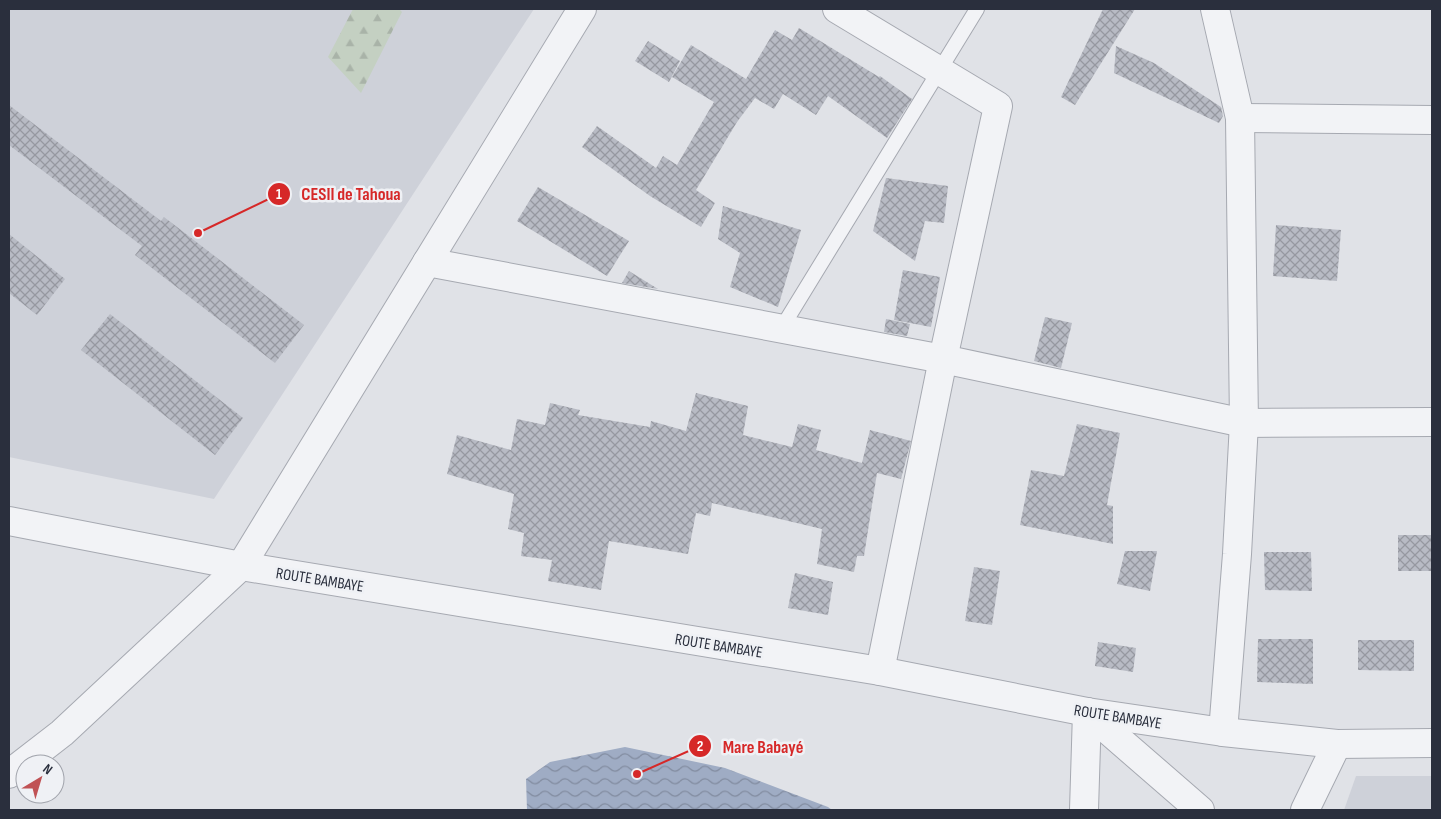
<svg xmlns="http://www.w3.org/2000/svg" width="1441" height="819" viewBox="0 0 1441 819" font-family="'Sofia Sans Condensed',sans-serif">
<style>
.built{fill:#ced1d9}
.forest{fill:url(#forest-firs)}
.water{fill:url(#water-waves)}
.building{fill:url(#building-cross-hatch)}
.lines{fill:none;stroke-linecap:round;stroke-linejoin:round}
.service-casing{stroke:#a6a9b1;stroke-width:16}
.minor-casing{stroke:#a6a9b1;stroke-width:30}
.tertiary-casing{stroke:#a6a9b1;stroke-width:30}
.service{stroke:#f2f3f6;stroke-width:14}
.minor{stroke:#f2f3f6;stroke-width:28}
.tertiary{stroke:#f2f3f6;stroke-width:28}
.labels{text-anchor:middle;stroke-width:5;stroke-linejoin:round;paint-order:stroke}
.street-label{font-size:16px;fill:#2a2f3d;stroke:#eff1f5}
.leader{fill:none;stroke:#d62828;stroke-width:2}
.callout-dot{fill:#d62828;stroke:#eff1f5;stroke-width:2}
.mark-label{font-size:15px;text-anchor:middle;font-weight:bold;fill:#fff}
.callout-label{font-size:18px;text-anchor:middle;font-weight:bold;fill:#d62828;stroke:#eff1f5;stroke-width:5;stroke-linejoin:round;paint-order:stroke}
</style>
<defs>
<pattern id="forest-firs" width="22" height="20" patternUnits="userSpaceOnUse" patternTransform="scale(1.25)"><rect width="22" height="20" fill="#c4d0c2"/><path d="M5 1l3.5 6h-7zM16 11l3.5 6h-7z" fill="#a9b3a8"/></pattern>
<pattern id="water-waves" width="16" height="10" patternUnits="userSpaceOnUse" patternTransform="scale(1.25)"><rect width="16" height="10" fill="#9facc4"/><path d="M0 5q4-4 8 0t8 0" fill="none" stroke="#828ca0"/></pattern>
<pattern id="building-cross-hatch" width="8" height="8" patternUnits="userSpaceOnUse" patternTransform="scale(1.25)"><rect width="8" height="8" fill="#b8bbc4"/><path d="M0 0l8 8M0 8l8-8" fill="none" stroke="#9698a0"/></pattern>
</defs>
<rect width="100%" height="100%" fill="#e0e2e7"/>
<g class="built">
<path d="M9,9h525l-320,490 -205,-42z"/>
<path d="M1356,776h76v34h-88z"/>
</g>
<path class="forest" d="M353,9h46l3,3 -41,81 -33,-36z"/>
<path class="water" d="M625,747l100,21 103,39 4,3h-305l-1,-31 24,-17z"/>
<g class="building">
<path d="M1103,9h32l-60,96 -14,-8z"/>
<path d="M799,28l80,49 1,-1 32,23 -25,39 -59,-42 -12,19 -33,-21 -9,15 -19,-11 -18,24 -41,68 19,13 -14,24 -51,-31 -68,-49 15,-21 59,42 7,-12 14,9 37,-63 -42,-25 19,-32 55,34 29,-49 17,10z"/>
<path d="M648,41l32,20 -11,21 -34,-21z"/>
<path d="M1116,46l38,17 67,44 2,9 -4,7 -105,-50z"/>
<path d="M9,105l152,116 3,-4 140,108 -29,38 -140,-108 7,-9 -133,-101z"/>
<path d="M886,178l62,8 -4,37 -19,-2 -10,40 -42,-30z"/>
<path d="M538,187l91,54 -22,35 -90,-55z"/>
<path d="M723,206l78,24 -23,77 -48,-20 10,-34 -22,-14z"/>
<path d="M1276,225l65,5 -4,51 -64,-5z"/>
<path d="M9,234l56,45 -28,36 -28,-22z"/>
<path d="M903,270l37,7 -9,50 -37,-7z"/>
<path d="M629,271l29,18 -36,-6z"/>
<path d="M110,314l133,104 -28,37 -134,-105z"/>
<path d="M1045,317l27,6 -11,45 -27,-7z"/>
<path d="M886,319l24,5 -3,12 -23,-4z"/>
<path d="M696,393l52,13 -5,29 49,12 6,-23 23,6 -5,20 46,13 8,-33 41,11 -10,38 -24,-6 -13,83h-7l-3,16 -37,-8 5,-35 -110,-26 -2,13 -14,-3 -8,41 -79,-13 -8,49 -53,-9 4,-21 -31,-4 3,-23 -16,-4 6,-35 -67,-20 10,-39 54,15 6,-31 28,6 5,-22 30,7 -2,5 72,12 1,-6 35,10z"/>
<path d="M1077,424l43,9 -13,72 6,1v38l-93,-19 11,-55 33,6z"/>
<rect x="1398" y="535" width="34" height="36"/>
<path d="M1125,551h32l-7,40 -33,-7z"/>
<path d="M1264,552h47l1,39 -47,-1z"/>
<path d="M974,567l26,4 -8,54 -27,-4z"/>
<path d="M795,573l38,9 -5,33 -40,-7z"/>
<path d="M1258,639h55v45l-56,-2z"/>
<path d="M1358,640h56v31l-56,-1z"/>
<path d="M1098,642l38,6 -3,24 -38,-6z"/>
</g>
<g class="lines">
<defs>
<path id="service" d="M781,329l196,-320"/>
<g id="minor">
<path d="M837,9l161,97 -55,253 -63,312"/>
<path d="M1215,9l25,109 4,305 -7,131 -14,178"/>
<path d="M1240,118l192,2"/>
<path d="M427,262l516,97 301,64 188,-1"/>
<path d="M1087,712l113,98"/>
<path d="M9,774l53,-41 179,-167 341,-557"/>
<path d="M1084,810l3,-98"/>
<path d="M1305,810l32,-66"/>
</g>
<path id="tertiary" d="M9,521l232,45 639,105 207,41 136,20 114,12 95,-1"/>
</defs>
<use href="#service" class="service-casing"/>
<use href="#minor" class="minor-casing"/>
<use href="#tertiary" class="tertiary-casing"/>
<use href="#service" class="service"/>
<use href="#minor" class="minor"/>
<use href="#tertiary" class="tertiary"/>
</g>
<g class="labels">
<g class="street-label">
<text transform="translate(320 579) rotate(9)" y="6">ROUTE BAMBAYE</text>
<text transform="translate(719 645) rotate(9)" y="6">ROUTE BAMBAYE</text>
<text transform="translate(1118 716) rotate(9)" y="6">ROUTE BAMBAYE</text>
</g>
</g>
<path class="leader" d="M198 233L279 194M637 774L700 746"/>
<g class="callout-dot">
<circle cx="198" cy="233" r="5"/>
<circle cx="637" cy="774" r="5"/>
<circle cx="279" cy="194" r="12"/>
<circle cx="700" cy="746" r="12"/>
</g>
<g class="mark-label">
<text x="279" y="199">1</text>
<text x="700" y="751">2</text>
</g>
<g class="callout-label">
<text x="351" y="200">CESII de Tahoua</text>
<text x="763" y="753">Mare Babayé</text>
</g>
<rect width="1441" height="819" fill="none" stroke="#2a2f3d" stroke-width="20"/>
<g transform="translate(40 779) rotate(38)"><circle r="24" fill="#eff1f5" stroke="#a0a3ab"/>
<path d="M0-4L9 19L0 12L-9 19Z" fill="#c05255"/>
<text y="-8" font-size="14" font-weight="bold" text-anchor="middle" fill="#2a2f3d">N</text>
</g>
</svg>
